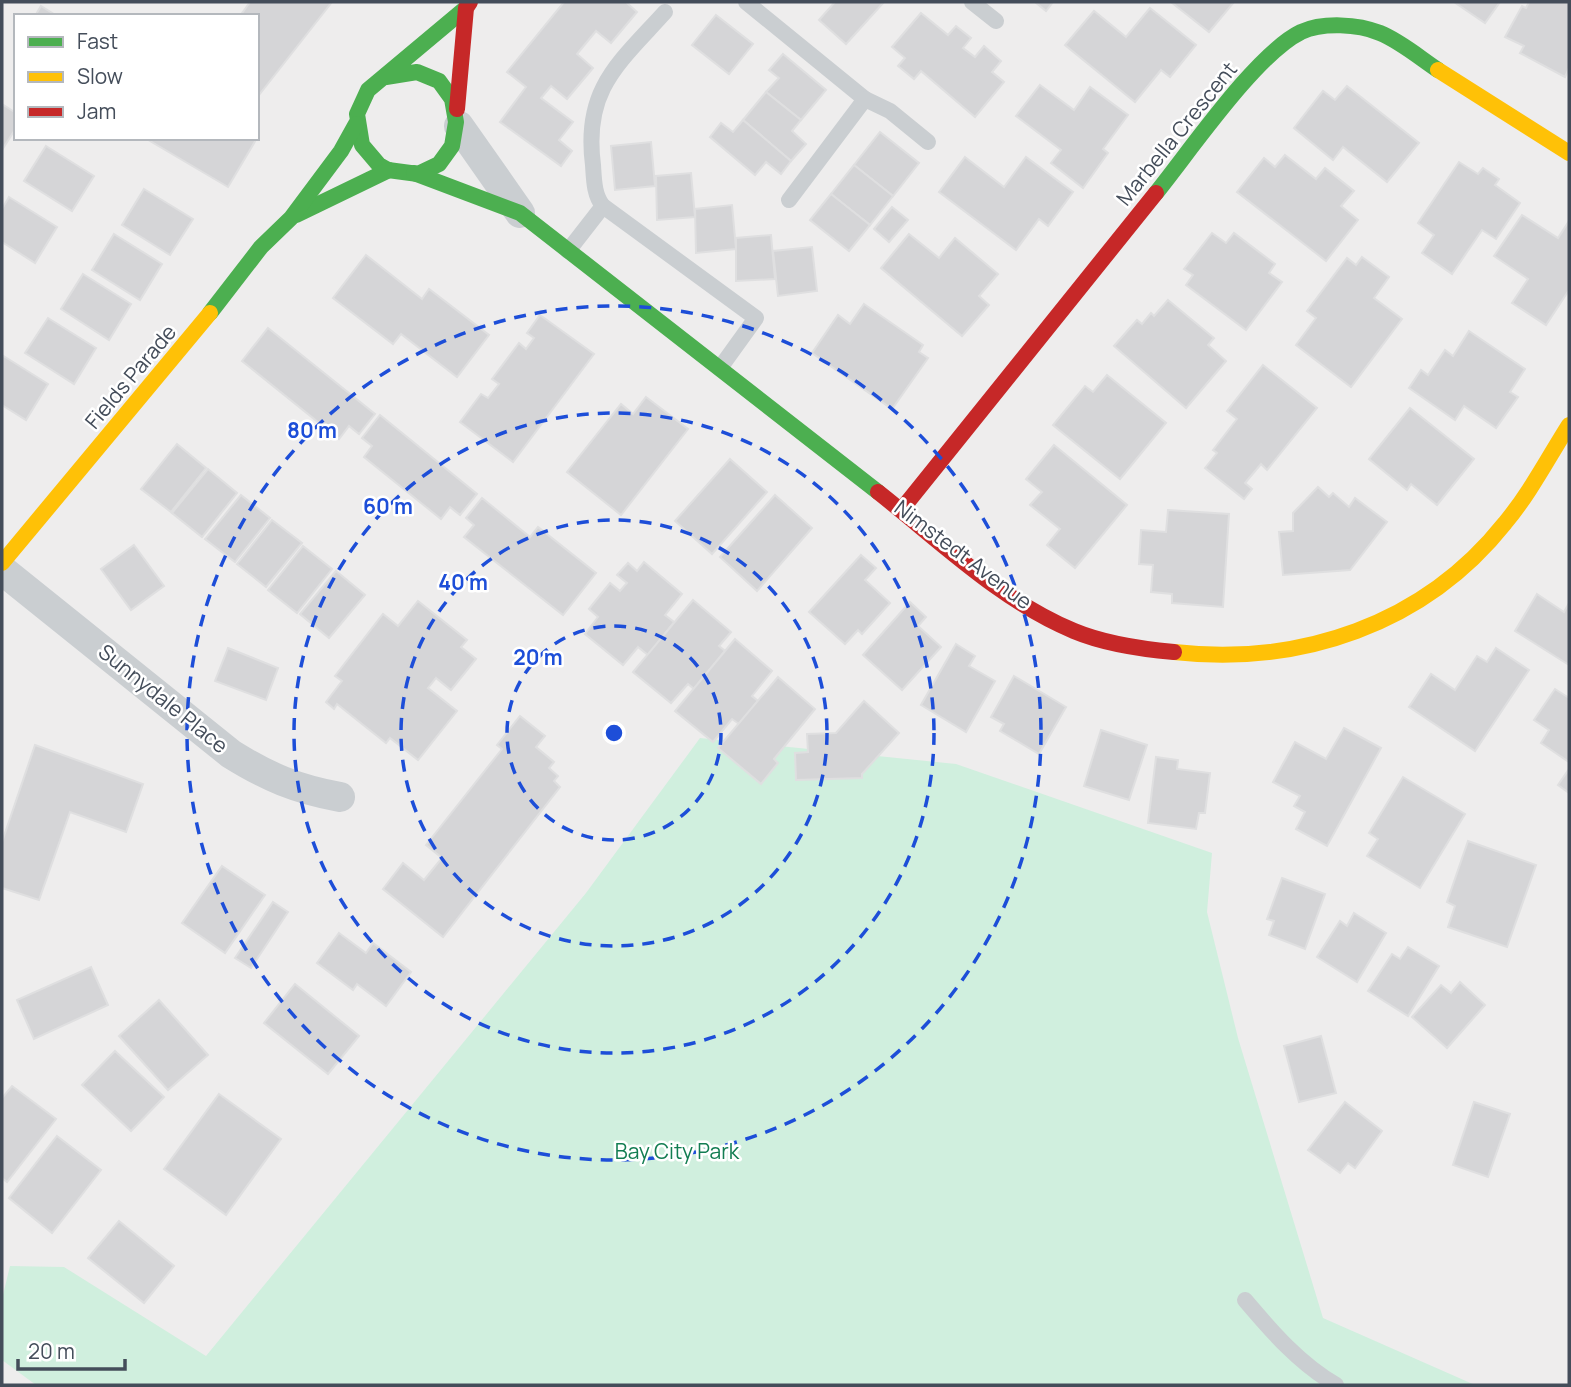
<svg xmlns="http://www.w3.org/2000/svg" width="1571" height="1387" viewBox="0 0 1571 1387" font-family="Manrope,sans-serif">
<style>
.green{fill:#d0efde}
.building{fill:#d5d5d7;stroke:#dfdfe0;stroke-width:2}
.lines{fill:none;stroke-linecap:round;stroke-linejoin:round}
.lane{stroke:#caced1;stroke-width:16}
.street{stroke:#caced1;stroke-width:30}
.fast{stroke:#4caf50;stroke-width:16}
.slow{stroke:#ffc107;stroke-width:16}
.jam{stroke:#c62828;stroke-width:16}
.ring{fill:none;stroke:#1d4ed8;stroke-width:3.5;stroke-dasharray:12 9}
.labels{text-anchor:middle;stroke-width:5;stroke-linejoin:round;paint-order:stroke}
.street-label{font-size:21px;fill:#444d5a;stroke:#fff}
.park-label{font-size:21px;fill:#137d52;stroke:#fff}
.centre{fill:#1d4ed8;stroke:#fff;stroke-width:3.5}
.ring-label{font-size:21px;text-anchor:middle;font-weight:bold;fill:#1d4ed8;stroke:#fff;stroke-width:5;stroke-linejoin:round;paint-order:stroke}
</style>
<rect width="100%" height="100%" fill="#eeeded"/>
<path class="green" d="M700,738l256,26 256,89 -5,59 31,126 85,280 152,67h-1439l-34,-25v-61l8,-33 54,1 142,89 380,-463z"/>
<g class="building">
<path d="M250,2h82l-73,93 -2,-79h-17z"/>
<path d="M564,2h62l11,10 -26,31 -15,-12 -19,23 16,14 -26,31 -16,-13 -10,12 32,24 -14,18 13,11 -11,15 -61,-44 26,-35 -19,-15z"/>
<path d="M835,2h49l-38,42 -27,-24z"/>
<path d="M1035,2h18l-7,9z"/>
<path d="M1171,2h63l-25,30z"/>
<path d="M1454,2h46l-15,21z"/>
<path d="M1529,2h40v66l-4,9 -45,-24 4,-7 -19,-9 17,-31 4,2z"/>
<path d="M41,6l16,10h-22z"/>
<path d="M1150,8l46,37 -26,32 -9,-7 -26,32 -70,-57 29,-34 32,26z"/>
<path d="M921,13l27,22 8,-9 15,12 -8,10 12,9 9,-11 17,15 -9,11 12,10 -29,35 -54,-46 -7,8 -16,-13 7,-8 -13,-11z"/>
<path d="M716,15l37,29 -24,30 -37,-29z"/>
<path d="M783,54l43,36 -25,30 -35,-28 13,-14 -10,-8z"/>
<path d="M1040,85l34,25 16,-23 38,28 -25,34 5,4 -25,35 -32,-25 10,-13 -45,-34z"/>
<path d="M1347,86l72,57 -32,39 -44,-35 -10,13 -39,-32 29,-37 12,9z"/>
<path d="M766,92l35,28 -9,11 14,13 -15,17 -48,-41z"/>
<path d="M2,104l14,9v15l-14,22z"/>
<path d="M743,120l48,41 -10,13 -15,-12 -11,13 -45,-38 11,-14 12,9z"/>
<path d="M880,132l39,31 -26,33 -39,-31z"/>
<path d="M145,138h112l-29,49z"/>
<path d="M651,142l4,44 -40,4 -4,-44z"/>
<path d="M46,146l48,30 -22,35 -48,-30z"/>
<path d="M1285,155l31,24 9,-11 29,23 -13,15 17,14 -32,41 -89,-69 27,-34 11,9z"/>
<path d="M965,157l39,30 22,-30 47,35 -25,34 -9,-7 -23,31 -77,-58z"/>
<path d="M1459,162l19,12 5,-6 16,11 -4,6 25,18 -24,36 -14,-9 -30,44 -30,-21 12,-18 -16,-12z"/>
<path d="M854,165l39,31 -23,29 -39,-31z"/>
<path d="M691,173l4,44 -38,3 -1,-44z"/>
<path d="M144,189l49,30 -23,36 -48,-30z"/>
<path d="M831,194l39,31 -21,26 -39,-31z"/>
<path d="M9,197l48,30 -22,36 -33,-21v-33z"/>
<path d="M732,205l4,44 -40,4 -1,-44z"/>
<path d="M892,207l16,13 -19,22 -15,-13z"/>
<path d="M1522,215l36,23 11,-17v69l-23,35 -34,-22 16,-24 -34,-23z"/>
<path d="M1212,233l14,10 8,-10 41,31 -6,9 13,9 -36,48 -60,-45 7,-10 -9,-6z"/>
<path d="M114,234l48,30 -22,36 -48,-30z"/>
<path d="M909,234l30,24 16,-20 43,36 -19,22 10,9 -27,31 -81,-68z"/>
<path d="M771,235l4,44 -39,2v-43z"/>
<path d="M812,247l5,44 -39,5 -5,-45z"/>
<path d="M366,255l56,44 7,-10 60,46 -32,42 -56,-43 -8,10 -60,-46z"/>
<path d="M1362,257l27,20 -15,21 28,21 -51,68 -55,-42 20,-27 -9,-7 40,-53 9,7z"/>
<path d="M83,274l48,30 -22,36 -48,-31z"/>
<path d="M1168,300l46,38 -6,7 18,16 -40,47 -72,-62 23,-26 5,4 9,-11 3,3z"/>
<path d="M864,304l59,41 -4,7 9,6 -36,51 -80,-56 26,-38 12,9z"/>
<path d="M540,315l54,39 -81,108 -53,-40 21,-28 7,4 11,-14 -7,-5 27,-36 7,6 8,-11 -7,-5z"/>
<path d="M48,318l48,30 -22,36 -49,-31z"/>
<path d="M268,328l107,86 -16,20 -10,-8 -10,13 -97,-78z"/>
<path d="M1469,331l56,38 -15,23 8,5 -22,31 -32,-22 -9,14 -46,-32 12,-18 7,5 17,-25 8,6z"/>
<path d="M2,355l46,29 -22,36 -24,-15z"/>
<path d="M1263,365l54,43 -50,62 -6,-6 -16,19 7,6 -8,10 -39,-31 12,-15 -4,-3 24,-31 -10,-8z"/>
<path d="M1107,375l59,48 -46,56 -67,-54 32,-39 8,6z"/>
<path d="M646,397l42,32 -67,86 -54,-43 54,-68 12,10z"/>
<path d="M1410,408l64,51 -37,46 -26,-21 -4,6 -38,-31z"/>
<path d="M380,415l97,79 -17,21 -10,-8 -9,12 -77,-62 8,-11 -10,-8z"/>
<path d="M177,444l29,24 -35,44 -30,-23z"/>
<path d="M1054,445l73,60 -52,63 -28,-23 13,-16 -30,-24 12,-13 -16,-13z"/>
<path d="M730,459l37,33 -55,62 -37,-33z"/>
<path d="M208,469l29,24 -35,44 -30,-24z"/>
<path d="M1318,487l11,10 4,-4 16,14 6,-9 32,24 -37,48 -67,5 -4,-43 14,-1v-18z"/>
<path d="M241,495l29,23 -35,44 -30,-23z"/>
<path d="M775,495l37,33 -55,63 -37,-34z"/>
<path d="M482,498l48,39 8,-10 58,46 -33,42 -99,-78 10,-12 -8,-7z"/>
<path d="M1168,510l61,4 -6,93 -51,-4v-9l-21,-2 2,-27 -14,-1 2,-34 25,2z"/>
<path d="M272,520l30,23 -36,44 -29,-23z"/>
<path d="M134,545l30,41 -33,24 -30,-41z"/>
<path d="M303,546l29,23 -35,44 -29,-23z"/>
<path d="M861,555l15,13 -11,12 25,23 -28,31 -4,-4 -13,14 -36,-32z"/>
<path d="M644,562l38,32 -17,21 9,7 -26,33 -10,-8 -15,18 -38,-31 13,-17 -9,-8 21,-26 10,8 7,-8 -10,-8 11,-12 9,8z"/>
<path d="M336,571l29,24 -36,43 -29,-24z"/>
<path d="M1537,594l27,18 5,-9v62l-54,-34z"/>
<path d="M693,600l38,32 -12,14 6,5 -31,38 -6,-5 -17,19 -38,-31z"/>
<path d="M418,601l49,39 -6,7 15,12 -25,31 -15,-12 -8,10 29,23 -39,49 -28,-22 -4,5 -49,-39 -3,5 -8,-7 16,-21 -7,-5 48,-62 15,12z"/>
<path d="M910,602l16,15 -8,9 23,21 -39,43 -39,-35z"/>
<path d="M735,639l37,32 -20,25 6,5 -19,23 -7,-5 -19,23 -38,-31z"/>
<path d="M956,644l19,12 -6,10 26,15 -29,51 -45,-27z"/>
<path d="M228,648l50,20 -12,32 -51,-19z"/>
<path d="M1496,648l33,22 -54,81 -66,-44 22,-33 24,16 22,-34 10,6z"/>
<path d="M1014,676l52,31 -27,47 -39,-23 4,-7 -13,-7z"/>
<path d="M778,677l37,32 -41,50 4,4 -17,21 -43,-36z"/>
<path d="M1555,689l14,9v64l-28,-19 8,-13 -15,-10z"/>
<path d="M864,701l35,32 -37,41v4l-66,2 -1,-27 13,-1 -1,-18 29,-1z"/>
<path d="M520,716l25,20 -9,11 18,15 -5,6 9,8 -4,5 6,6 -117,150 -60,-48 20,-26 21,17 18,-22 -16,-13 76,-96 -5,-4z"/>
<path d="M1344,728l37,20 -54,98 -31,-17 9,-17 -11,-6 6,-10 -27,-14 22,-40 31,17z"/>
<path d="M1101,730l46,15 -18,55 -45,-14z"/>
<path d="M35,745l108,39 -17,48 -56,-20 -31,88 -37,-12v-46z"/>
<path d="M1156,757l22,3 -1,9 33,4 -5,40h-6l-3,16 -48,-6z"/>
<path d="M1569,769v24l-11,-8z"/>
<path d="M1403,777l62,37 -45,74 -53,-32 11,-17 -9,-6z"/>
<path d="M1468,841l68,24 -29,82 -59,-20 7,-21 -8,-4z"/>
<path d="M222,866l43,29 -40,58 -43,-30z"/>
<path d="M1282,878l43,16 -20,55 -36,-14 5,-14 -7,-2z"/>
<path d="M273,902l15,10 -37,56 -16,-10z"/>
<path d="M1354,913l32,20 -29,49 -40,-25 23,-36 7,5z"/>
<path d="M339,933l27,20 7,-10 38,29 -25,34 -29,-22 -4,6 -36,-27z"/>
<path d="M1408,947l31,19 -31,50 -40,-25 24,-37 8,5z"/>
<path d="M91,967l17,38 -74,34 -17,-39z"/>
<path d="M1460,982l25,23 -38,43 -35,-31 29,-32 10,8z"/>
<path d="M295,984l64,52 -31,38 -64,-51z"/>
<path d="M159,1000l49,55 -40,35 -49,-54z"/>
<path d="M1321,1036l15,57 -37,9 -15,-56z"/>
<path d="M115,1051l49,46 -33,34 -49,-46z"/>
<path d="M12,1086l44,33 -49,63 -5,-4v-80z"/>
<path d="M219,1094l62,45 -55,76 -62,-46z"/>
<path d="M1345,1102l37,29 -27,37 -7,-5 -8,10 -32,-23z"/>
<path d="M1474,1102l36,12 -22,63 -35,-12z"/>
<path d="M57,1136l44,34 -49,63 -43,-35z"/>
<path d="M119,1221l55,45 -30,37 -56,-45z"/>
</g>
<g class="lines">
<g class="lane">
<path d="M746,2l119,97 -76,101"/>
<path d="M972,2l24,19"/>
<path d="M665,12c-46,51 -82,77 -72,153 1,15 1,30 10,41l153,112 -36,50"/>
<path d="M865,99l25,12 38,31"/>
<path d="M568,251l35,-45"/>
<path d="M1245,1300c28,33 54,63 91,85"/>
</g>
<g class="street">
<path d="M459,126l61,87"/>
<path d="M2,570l229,184c37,23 65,35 109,43"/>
</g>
<g class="fast">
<path d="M386,77l31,-5 22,9 13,18 4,23 -4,24 -13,18 -21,10 -30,-4 -9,-5 -17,-20 -5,-31 11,-24 98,-82"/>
<path d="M414,173l106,40 358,279"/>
<path d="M1156,193c34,-42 100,-139 145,-161 22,-10 57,-8 79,1 20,8 40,25 58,37"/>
<path d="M296,215l93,-45"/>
<path d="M210,313l51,-66 30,-29 50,-67 15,-27"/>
</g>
<g class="slow">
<path d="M1438,70l131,83"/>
<path d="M2,563l208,-250"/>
<path d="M1174,652c126,14 250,-27 331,-129 25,-30 43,-65 64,-98"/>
</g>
<g class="jam">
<path d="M457,109l9,-101 4,-6"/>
<path d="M878,492c61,48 123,109 196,139 31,13 66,18 100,21"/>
<path d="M902,509l254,-316"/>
</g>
</g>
<g class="ring">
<circle cx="614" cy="733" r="107"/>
<circle cx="614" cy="733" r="213"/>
<circle cx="614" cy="733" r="320"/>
<circle cx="614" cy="733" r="427"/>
</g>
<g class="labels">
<g class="street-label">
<text transform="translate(1177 134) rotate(-51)" y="7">Marbella Crescent</text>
<text transform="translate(131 377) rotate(-50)" y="7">Fields Parade</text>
<text transform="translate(963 555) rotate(37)" y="7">Nimstedt Avenue</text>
<text transform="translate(163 699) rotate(39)" y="7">Sunnydale Place</text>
</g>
<g class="park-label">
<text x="677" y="1159">Bay City Park</text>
</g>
</g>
<circle cx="614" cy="733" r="10" class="centre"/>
<g class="ring-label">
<text x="312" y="438">80 m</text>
<text x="388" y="514">60 m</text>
<text x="463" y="590">40 m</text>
<text x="538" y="665">20 m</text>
</g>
<rect width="1571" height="1387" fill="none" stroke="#444d5a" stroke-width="7"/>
<rect x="14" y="14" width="245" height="126" fill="#ffffff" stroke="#b4b8bd" stroke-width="2"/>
<rect x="28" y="37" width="35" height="10" fill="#4caf50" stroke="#b4b8bd" stroke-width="2"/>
<text x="77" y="49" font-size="21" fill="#444d5a">Fast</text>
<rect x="28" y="72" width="35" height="10" fill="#ffc107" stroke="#b4b8bd" stroke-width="2"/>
<text x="77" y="84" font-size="21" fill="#444d5a">Slow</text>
<rect x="28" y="107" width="35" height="10" fill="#c62828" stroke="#b4b8bd" stroke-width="2"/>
<text x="77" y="119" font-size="21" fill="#444d5a">Jam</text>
<path d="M18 1359v10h107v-10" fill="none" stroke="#444d5a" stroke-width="3.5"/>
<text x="28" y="1359" font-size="21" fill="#444d5a" stroke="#ffffff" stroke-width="5" paint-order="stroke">20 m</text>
</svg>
